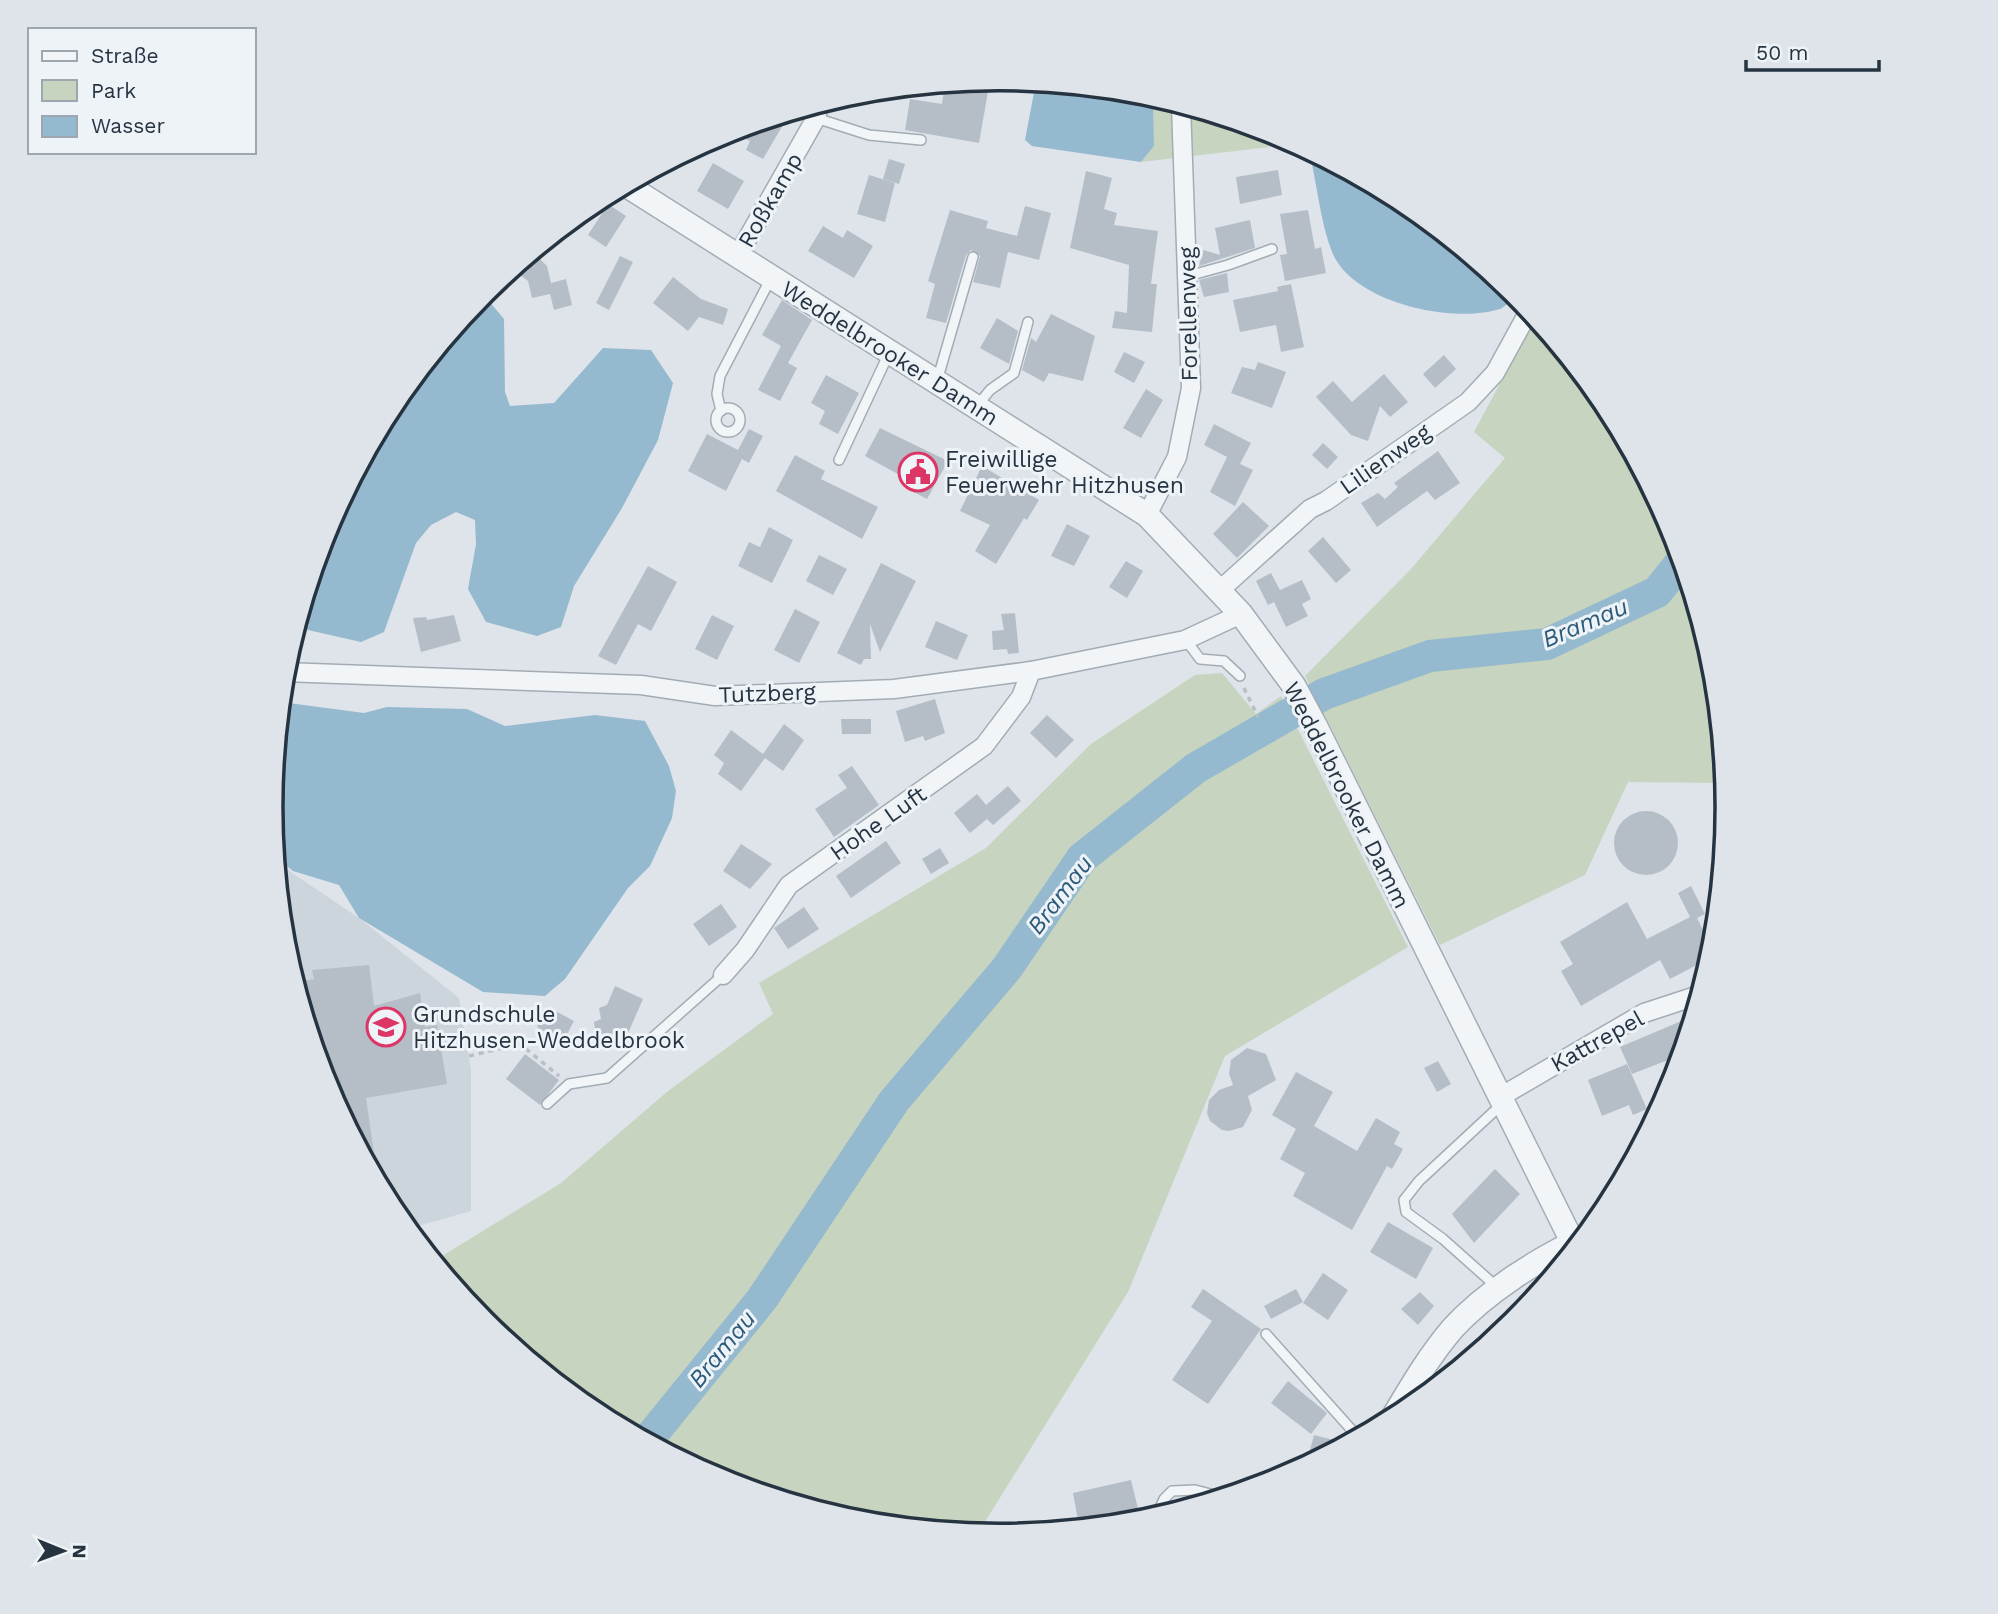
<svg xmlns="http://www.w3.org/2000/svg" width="1998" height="1614" viewBox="0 0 1998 1614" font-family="'Work Sans',sans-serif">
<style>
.built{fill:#ccd4dc}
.green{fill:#c7d4bf}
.water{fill:#95b9ce}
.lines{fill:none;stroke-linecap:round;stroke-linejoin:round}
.river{stroke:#95b9ce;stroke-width:32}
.building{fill:#b5bec7}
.service-casing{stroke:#a3acb4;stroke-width:12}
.minor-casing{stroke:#a3acb4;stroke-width:21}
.tertiary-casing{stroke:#a3acb4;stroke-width:26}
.path{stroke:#b9bfc4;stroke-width:3.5;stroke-dasharray:5 5;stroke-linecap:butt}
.service{stroke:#f2f5f7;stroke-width:9}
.minor{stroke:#f2f5f7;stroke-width:18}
.tertiary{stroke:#f2f5f7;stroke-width:23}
.labels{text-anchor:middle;stroke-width:6;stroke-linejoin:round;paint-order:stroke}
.street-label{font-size:23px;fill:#263442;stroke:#eef3f7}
.poi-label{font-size:23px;fill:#263442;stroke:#eef3f7;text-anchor:start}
.water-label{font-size:24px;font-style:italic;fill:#2b5a7b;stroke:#eef3f7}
.rim{fill:none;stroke:#263442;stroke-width:3.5}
</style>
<rect width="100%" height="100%" fill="#dee4ea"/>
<path class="built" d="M276,862l83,56 100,80 12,73v140l-64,18 -14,-18 -67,-126 -41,-136z"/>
<g class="green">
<path d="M1153,96l125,38 17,10 -154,18 13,-16z"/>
<path d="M1535,318l70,85 67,126 41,136 12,118 -97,-1 -43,93 -145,70 -135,-269 106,-107 94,-111 -31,-26z"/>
<path d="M1222,673l34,41 25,-18 127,251 -183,109 -97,236 -150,241 -121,-12 -137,-41 -126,-68 -110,-90 -50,-61 127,-78 107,-92 105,-77 -14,-31 227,-135 105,-104 104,-69z"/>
</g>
<g class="water">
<path d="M1036,82l117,14 1,50 -13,16 -109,-16 -7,-6z"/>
<path d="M1309,151l95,51 113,93c-5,5 -11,11 -17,14 -48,15 -147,-6 -168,-57 -12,-31 -15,-69 -23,-101z"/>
<path d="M483,294l21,25 1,73 5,14 44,-3 49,-55 48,2 22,33 -15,57 -36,68 -48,78 -13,41 -24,9 -51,-14 -18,-33 8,-45 -1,-24 -19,-8 -25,13 -15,18 -32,89 -23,10 -53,-12 -10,-7 28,-95 68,-126z"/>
<path d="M281,702l83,11 23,-6 80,2 38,17 90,-11 50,6 24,45 7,25 -4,27 -22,48 -22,22 -63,91 -20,17 -62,-4 -124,-74 -20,-33 -46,-14 -17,-14 -5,-50z"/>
</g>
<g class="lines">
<path class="river" d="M647,1441l115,-142 132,-198 113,-133 75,-110 114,-90 128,-74 106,-38 117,-12 110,-52 25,-31"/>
</g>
<g class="building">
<path d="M967,82l22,4 -10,57 -74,-13 5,-31 32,5 3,-20z"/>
<path d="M790,113l-27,46 -17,-9 4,-9 -19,-10z"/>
<path d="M889,159l16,5 -6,20 -16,-5z"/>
<path d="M713,163l31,18 -16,28 -31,-18z"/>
<path d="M1278,170l4,25 -42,9 -4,-27z"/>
<path d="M1086,171l26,7 -8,31 13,4 -3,12 44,6 -7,53h6l-5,48 -40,-4 3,-17 12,2 2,-48 -59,-17z"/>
<path d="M869,175l26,8 -10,39 -28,-8z"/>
<path d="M608,204l18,12 -20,31 -18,-12z"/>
<path d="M1025,206l26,7 -12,47 -31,-8 -8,36 -27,-6 7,-26 -9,-6 -5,5 -20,68 -20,-5 9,-34 -7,-3 22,-71 38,11 -2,7 31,8z"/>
<path d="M1308,210l7,39 6,-2 5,26 -41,8 -5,-26 7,-1 -7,-40z"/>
<path d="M1250,220l5,28 -56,18 4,-16 17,5 -5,-27z"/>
<path d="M823,226l20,12 4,-8 26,16 -19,32 -46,-27z"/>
<path d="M533,252l14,14 4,17 15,-4 6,26 -18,5 -4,-16 -18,4 -4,-17 -16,-12z"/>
<path d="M620,256l13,6 -24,48 -13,-7z"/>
<path d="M1227,273l2,19 -25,5 -5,-17z"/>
<path d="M673,277l28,22 27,10 -5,16 -24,-8 -11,14 -35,-28z"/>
<path d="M1291,284l13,63 -23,5 -5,-27 -36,7 -7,-32 45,-9 -1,-4z"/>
<path d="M782,300l30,20 -24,43 9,5 -17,33 -22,-11 23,-44 -19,-11z"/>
<path d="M1051,314l44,22 -12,45 -34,-8 -5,9 -22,-12 9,-32 5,4z"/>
<path d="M997,318l21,13 -9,33 -29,-16z"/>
<path d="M1124,352l21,10 -11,21 -20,-11z"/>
<path d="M1444,355l12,14 -21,19 -12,-14z"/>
<path d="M1258,362l28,10 -14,36 -41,-15 11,-26 13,3z"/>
<path d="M1384,374l24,28 -18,15 -10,-11 -12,35 -17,-6 -35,-38 17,-16 19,21z"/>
<path d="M826,375l33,18 -21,41 -19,-10 6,-13 -14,-8z"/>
<path d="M1146,389l17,11 -22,38 -18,-10z"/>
<path d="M1214,424l37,19 -11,21 13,6 -18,36 -25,-14 17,-35 -23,-12z"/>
<path d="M880,428l68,33 -21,38 -15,-8 4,-7 -51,-28z"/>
<path d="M749,429l14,7 -14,27 -7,-4 -16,32 -38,-20 19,-37 31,16z"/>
<path d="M1323,443l15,14 -11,12 -15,-14z"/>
<path d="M1438,451l22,32 -25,17 -8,-9 -50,36 -16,-24 17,-10 7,6 13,-12 -4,-4z"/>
<path d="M795,455l30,16 -4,8 57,28 -16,32 -86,-48z"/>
<path d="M982,466l57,34 -12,20 -3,-2 -28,46 -21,-13 15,-26 -30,-14z"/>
<path d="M1243,502l26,24 -32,32 -24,-24z"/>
<path d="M1067,524l23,12 -16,30 -23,-10z"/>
<path d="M769,527l24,13 -21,43 -34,-17 11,-24 11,5z"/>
<path d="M1323,537l28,33 -15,13 -28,-32z"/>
<path d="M819,555l28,14 -14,26 -27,-14z"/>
<path d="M1126,561l17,10 -16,27 -18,-11z"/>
<path d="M881,563l35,18 -36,71 -10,-28 1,35h-7l-3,6 -24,-12z"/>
<path d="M648,566l29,16 -26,49 -13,-7 -22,41 -18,-9z"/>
<path d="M1271,573l9,17 22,-10 9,19 -9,5 6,12 -22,11 -12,-25 -6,3 -12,-24z"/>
<path d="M795,609l25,13 -21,41 -25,-13z"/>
<path d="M1015,613l4,40 -11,1 -1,-5 -14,1 -1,-19 12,-1 -3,-16z"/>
<path d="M454,615l7,26 -40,11 -8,-34 13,-1 1,3z"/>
<path d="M712,615l22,11 -17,34 -22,-11z"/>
<path d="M936,621l32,14 -11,25 -32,-13z"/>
<path d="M935,699l10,34 -20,8 -2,-5 -18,6 -9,-31z"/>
<path d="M1047,715l27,25 -18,18 -26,-25z"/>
<path d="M841,719h30v15h-29z"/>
<path d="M784,724l20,16 -21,31 -18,-13 -24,33 -23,-17 6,-11 -10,-8 17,-25 32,24z"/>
<path d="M852,766l27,39 -45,32 -19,-28 32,-21 -9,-13z"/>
<path d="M1008,786l13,15 -28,24 -6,-6 -17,14 -16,-20 23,-19 9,11z"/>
<circle cx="1646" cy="843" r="32"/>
<path d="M886,841l15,22 -50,35 -15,-22z"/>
<path d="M741,844l31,20 -22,25 -27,-18z"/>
<path d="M940,848l9,15 -18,11 -9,-15z"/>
<path d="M1691,886l14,28 -8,4 16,32 -3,8 -40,21 -10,-19 -79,46 -20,-35 12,-7 -13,-22 67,-40 20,37 43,-22 -12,-24z"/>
<path d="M721,904l16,23 -28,19 -16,-22z"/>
<path d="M804,907l15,22 -31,20 -14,-21z"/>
<path d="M369,965l5,41 46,-13 5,34 12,-2 10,59 -81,14 12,84 -52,-97 -30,-103 18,-3 -2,-9z"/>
<path d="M615,986l28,13 -15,34 -28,1 -5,-4 -1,-8 7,-3 -2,-11 8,-3z"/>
<path d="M548,1007l26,14 -11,21 -26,-15z"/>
<path d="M1693,1016l-12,39 -49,19 -12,-27z"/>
<path d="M1247,1048l19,6 10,26 -28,16 4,14 -9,17 -14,4 -7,-1 -12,-9 -3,-8 2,-13 10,-10 14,-5 -4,-11 2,-14z"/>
<path d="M525,1054l34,26 -19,25 -34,-26z"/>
<path d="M1438,1061l13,23 -14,8 -13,-24z"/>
<path d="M1627,1064l20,45 -14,6 -4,-10 -27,11 -14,-36z"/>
<path d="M1296,1072l37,20 -19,34 43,25 19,-33 24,14 -6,12 9,5 -11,20 -5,-3 -35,64 -59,-34 12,-23 -25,-14 16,-30 -24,-14z"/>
<path d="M1495,1169l25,25 -46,49 -22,-29z"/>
<path d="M1388,1222l45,26 -17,31 -46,-27z"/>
<path d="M1323,1273l25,17 -20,30 -25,-17z"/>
<path d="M1203,1289l58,40 -53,75 -36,-24 40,-59 -21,-14z"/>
<path d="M1296,1289l7,13 -32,17 -7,-13z"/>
<path d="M1420,1292l14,14 -16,19 -17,-16z"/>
<path d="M1288,1381l39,32 -16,21 -40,-31z"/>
<path d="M1314,1435l32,8 -40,22z"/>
<path d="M1131,1480l10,41 -40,4 -1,-4 -21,5 -6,-33z"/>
</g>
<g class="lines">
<defs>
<g id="service">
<path d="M816,118l53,17 52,5"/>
<path d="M1188,276l40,-11 44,-16"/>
<path d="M937,381l36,-124"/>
<path d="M977,406l13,-16 24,-17 14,-51"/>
<circle cx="728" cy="420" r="12"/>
<path d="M721,411l-4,-17 3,-18 51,-98"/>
<path d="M839,460l50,-107"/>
<path d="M1186,640l14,19 24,2 16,15"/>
<path d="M547,1104l22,-20 38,-6 116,-103"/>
<path d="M1498,1288l-55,-49 -37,-27 -2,-12 15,-19 83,-77"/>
<path d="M1266,1334l92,103"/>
<path d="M1156,1517l8,-18 8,-8 23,-1 27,7"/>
</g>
<g id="minor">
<path d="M737,257l79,-139 3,-14"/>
<path d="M1147,515l30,-58 14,-69 -10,-283"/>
<path d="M1220,590l90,-81 16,-8 142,-99 27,-29 34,-62"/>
<path d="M284,672l357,13 74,11 179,-7 137,-18 154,-31 56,-26"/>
<path d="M723,975l22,-25 44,-65 195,-139 37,-49 10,-26"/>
<path d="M1500,1097l144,-84 55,-18"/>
</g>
<g id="tertiary">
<path d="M626,185l521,330 94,99 53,72 23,43 256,514"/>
<path d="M1392,1419c19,-32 37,-63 61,-91 33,-36 85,-69 130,-90"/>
</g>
</defs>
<use href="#service" class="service-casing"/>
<use href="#minor" class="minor-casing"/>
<use href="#tertiary" class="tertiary-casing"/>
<g class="path">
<path d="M1244,688l14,29"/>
<path d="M469,1056l51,-12 39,32"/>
</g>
<use href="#service" class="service"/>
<use href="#minor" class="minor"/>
<use href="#tertiary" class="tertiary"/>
</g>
<defs>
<symbol id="civic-ring" viewBox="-11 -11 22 22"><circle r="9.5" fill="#eef3f7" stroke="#dd3566" stroke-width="1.5"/><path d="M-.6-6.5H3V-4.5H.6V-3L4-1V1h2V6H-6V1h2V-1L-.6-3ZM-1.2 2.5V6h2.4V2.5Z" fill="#dd3566"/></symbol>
<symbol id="school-ring" viewBox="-11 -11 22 22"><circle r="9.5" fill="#eef3f7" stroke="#dd3566" stroke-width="1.5"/><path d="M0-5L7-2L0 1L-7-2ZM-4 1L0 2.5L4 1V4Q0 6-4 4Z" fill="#dd3566"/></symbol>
</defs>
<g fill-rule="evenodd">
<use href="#civic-ring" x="896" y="450" width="44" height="44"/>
<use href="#school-ring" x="364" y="1005" width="44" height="44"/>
</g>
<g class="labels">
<g class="street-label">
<text transform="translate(770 200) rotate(-60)" y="8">Roßkamp</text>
<text transform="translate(1188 314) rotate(-91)" y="8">Forellenweg</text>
<text transform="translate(890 353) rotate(32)" y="8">Weddelbrooker Damm</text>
<text transform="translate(1385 459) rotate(-35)" y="8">Lilienweg</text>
<text transform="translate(767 693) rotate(-2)" y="8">Tutzberg</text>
<text transform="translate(1347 795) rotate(63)" y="8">Weddelbrooker Damm</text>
<text transform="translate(878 823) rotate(-35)" y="8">Hohe Luft</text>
<text transform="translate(1597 1041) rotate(-29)" y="8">Kattrepel</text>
</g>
<g class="poi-label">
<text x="945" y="467">Freiwillige<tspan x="945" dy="26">Feuerwehr Hitzhusen</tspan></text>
<text x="413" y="1022">Grundschule<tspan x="413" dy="26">Hitzhusen-Weddelbrook</tspan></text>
</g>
<g class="water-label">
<text transform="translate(1585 623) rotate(-23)" y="8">Bramau</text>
<text transform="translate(1060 895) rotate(-53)" y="8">Bramau</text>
<text transform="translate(722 1349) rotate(-51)" y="8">Bramau</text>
</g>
</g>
<path d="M0 0H1998V1614H0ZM283 807a716 716 0 1 1 1432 0a716 716 0 1 1-1432 0Z" fill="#dee4e9" fill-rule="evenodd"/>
<path class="rim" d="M283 807a716 716 0 1 1 1432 0a716 716 0 1 1-1432 0Z"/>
<rect x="28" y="28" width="228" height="126" fill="#eef3f7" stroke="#9ea7af" stroke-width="2"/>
<rect x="42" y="51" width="35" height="10" fill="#f2f5f7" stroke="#9ea7af" stroke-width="2"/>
<text x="91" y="63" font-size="21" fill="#263442">Straße</text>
<rect x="42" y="80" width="35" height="21" fill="#c7d4bf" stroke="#9ea7af" stroke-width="2"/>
<text x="91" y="98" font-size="21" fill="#263442">Park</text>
<rect x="42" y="116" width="35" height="21" fill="#95b9ce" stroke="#9ea7af" stroke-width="2"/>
<text x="91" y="133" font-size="21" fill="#263442">Wasser</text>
<g transform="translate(63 1551) rotate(91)" stroke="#eef3f7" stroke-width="5" paint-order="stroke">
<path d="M0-5L12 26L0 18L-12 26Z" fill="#263442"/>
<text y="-10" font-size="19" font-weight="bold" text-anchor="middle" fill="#263442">N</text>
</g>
<path d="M1746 60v10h133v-10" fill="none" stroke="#263442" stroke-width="3.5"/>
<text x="1756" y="60" font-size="21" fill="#263442" stroke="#eef3f7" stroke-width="5" paint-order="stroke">50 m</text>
</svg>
